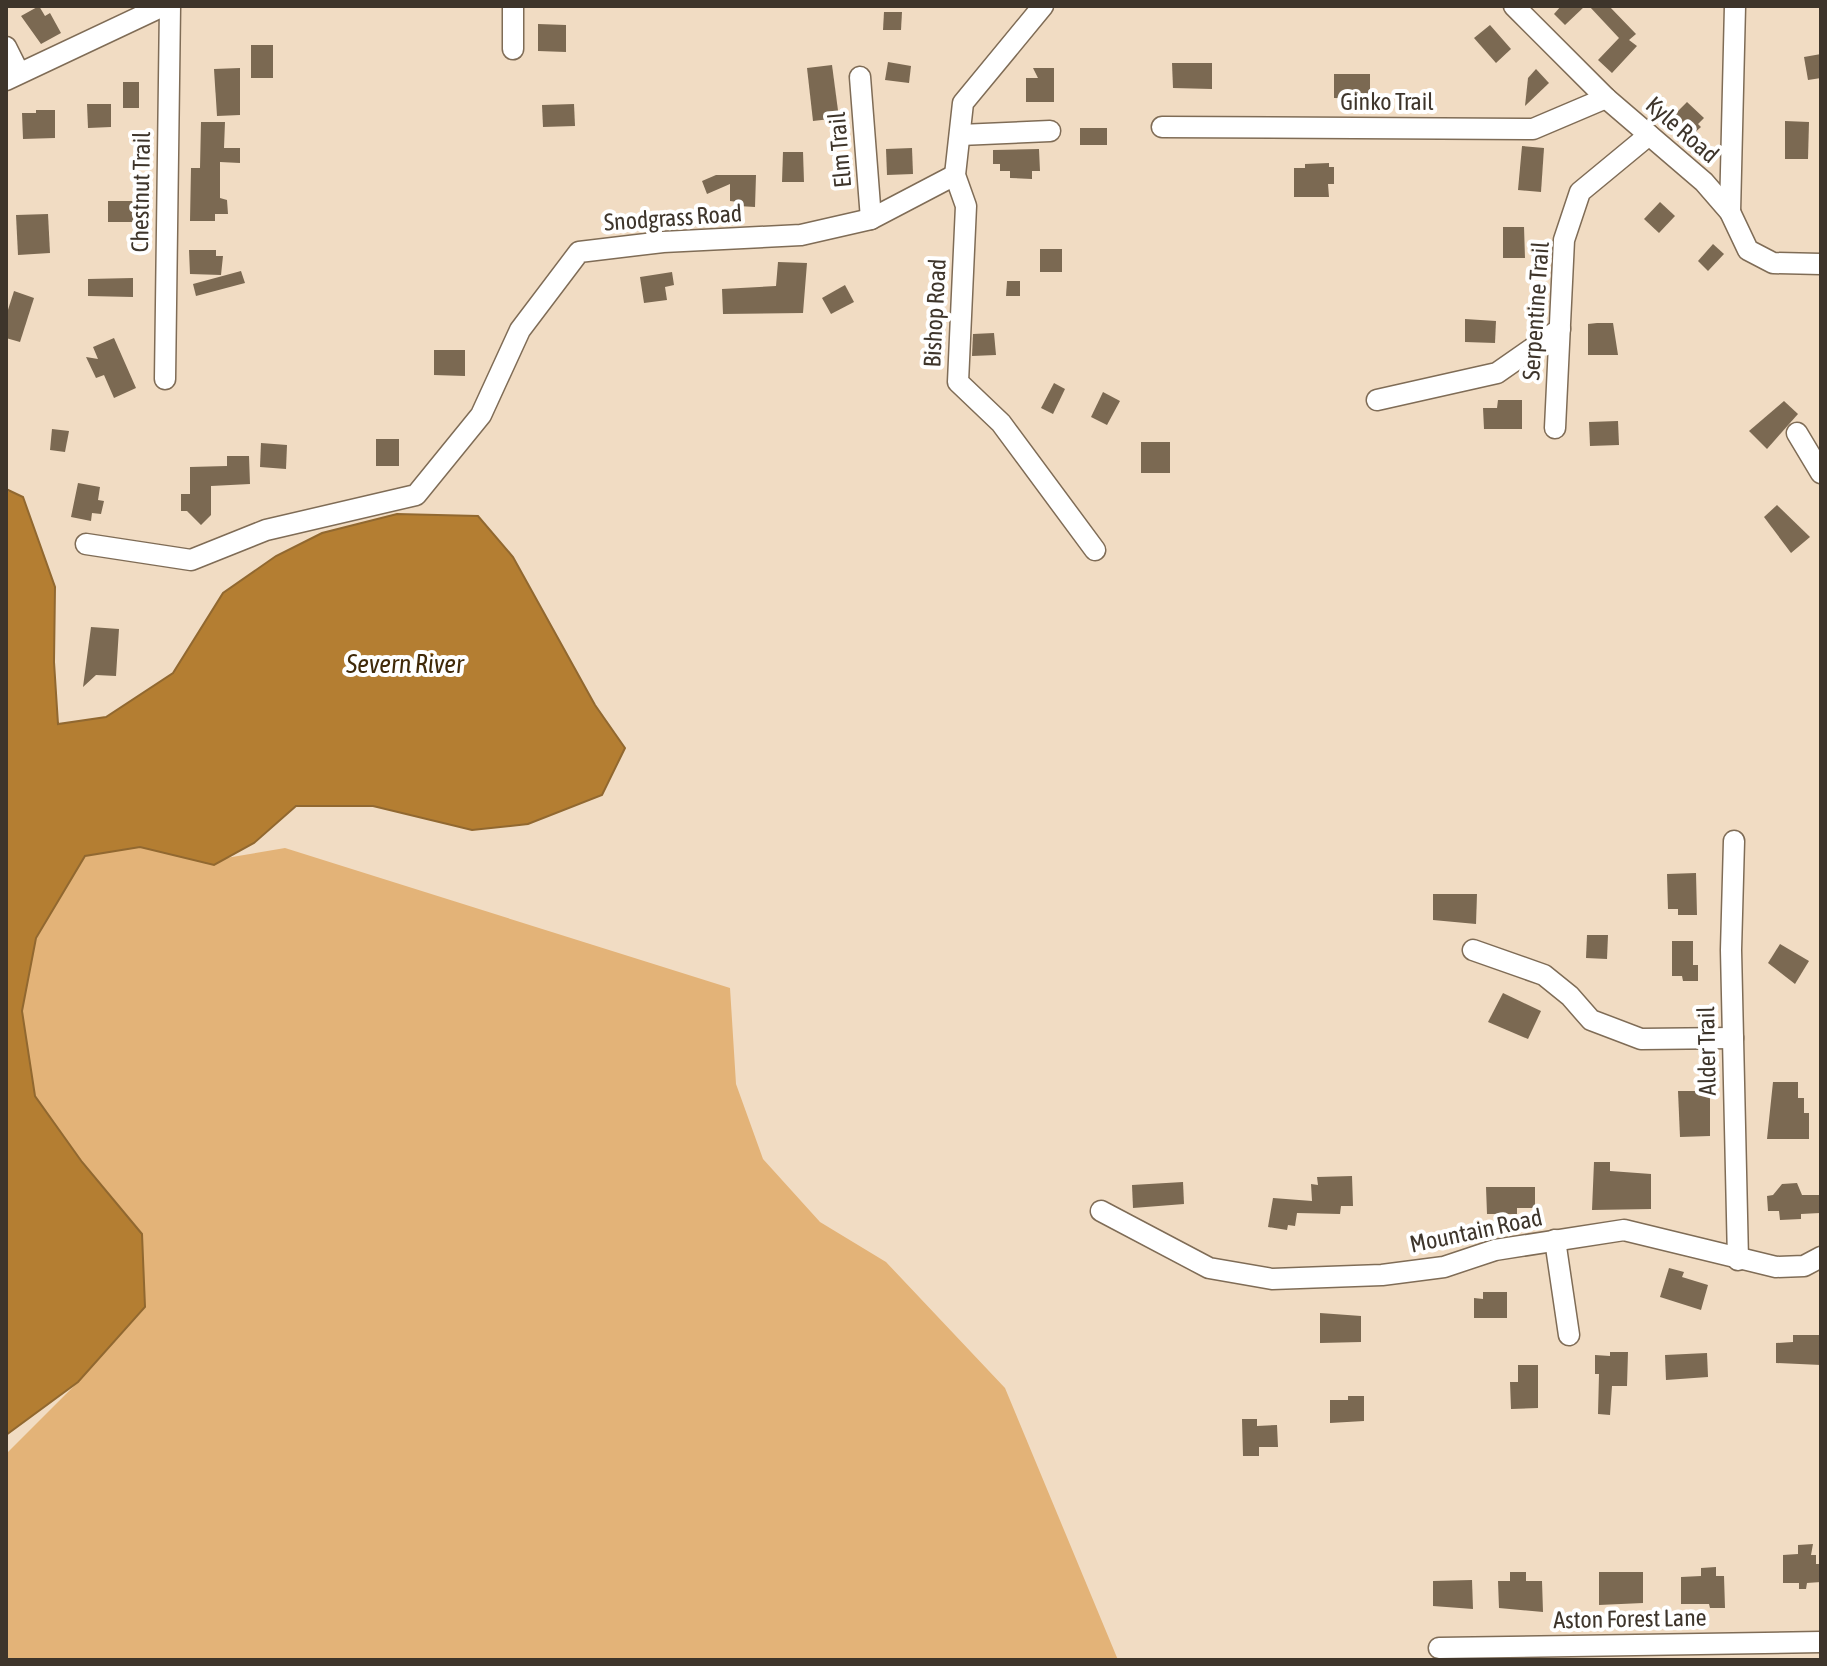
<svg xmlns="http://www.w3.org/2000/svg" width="1827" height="1666" viewBox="0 0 1827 1666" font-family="'Asap Condensed',sans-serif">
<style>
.green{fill:#e3b378}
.water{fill:#b47e32;stroke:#916830;stroke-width:2}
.building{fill:#7b6952}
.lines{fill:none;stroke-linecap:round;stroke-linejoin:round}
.minor-casing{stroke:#7f6c56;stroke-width:23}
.path{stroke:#b6a591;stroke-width:3;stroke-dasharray:2 6;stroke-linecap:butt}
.minor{stroke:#fff;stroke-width:20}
.labels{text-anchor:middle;stroke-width:8;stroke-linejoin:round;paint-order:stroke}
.street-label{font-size:24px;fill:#3e352b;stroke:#fff}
.water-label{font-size:26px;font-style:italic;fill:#402908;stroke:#fff}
</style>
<rect width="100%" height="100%" fill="#f1dcc3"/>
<path class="green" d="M140,847l74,18 12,-7 59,-10 445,140 6,96 27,75 57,63 66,40 119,126 113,272h-1112v-206l72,-72 67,-75 -63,-145 -47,-66 -13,-85 14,-73 49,-83z"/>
<path class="water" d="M6,489l17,8 32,90 -1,75 4,62 48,-7 67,-44 50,-80 53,-37 46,-23 75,-19 81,2 35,41 82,148 30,43 -23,47 -74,29 -56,6 -99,-24h-77l-42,37 -40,22 -74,-18 -55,9 -49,82 -14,73 13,85 47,66 60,72 3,73 -67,75 -72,53z"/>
<g class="building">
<path d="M39,6l6,10 5,-3 11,20 -20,11 -20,-28z"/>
<path d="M1561,6h24l-20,19 -11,-11z"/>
<path d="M1589,6h20l27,28 -7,6 8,6 -25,27 -14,-13 21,-22z"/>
<path d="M884,12h18l-1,18h-18z"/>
<path d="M538,24l28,1v27l-28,-1z"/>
<path d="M1490,25l21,24 -15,14 -22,-25z"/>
<rect x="251" y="45" width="22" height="33"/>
<path d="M1821,54v24l-13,2 -4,-23z"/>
<path d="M888,62l23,4 -2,17 -24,-3z"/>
<path d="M1172,63h40v26l-39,-1z"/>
<path d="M832,65l7,53 -26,3 -6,-53z"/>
<path d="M240,68v47l-23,1 -3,-47z"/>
<path d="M1033,68h21v34h-28v-24h12z"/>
<path d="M1536,69l13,14 -24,23 3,-28z"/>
<path d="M1334,74h36v25l-36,-1z"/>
<rect x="123" y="82" width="16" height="26"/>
<path d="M1687,102l17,16 -6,6 3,3 -10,9 -19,-19z"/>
<path d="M87,104h24v23l-23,1z"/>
<path d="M574,104l1,22 -32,1 -1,-22z"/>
<path d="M36,110h19v28l-32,1 -1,-26h14z"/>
<path d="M1785,121l24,1 -1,37h-23z"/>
<path d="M201,122h24l-1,26h16v15l-20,-1v36l7,2 1,14h-13v7h-25l1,-53h9z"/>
<rect x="1080" y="128" width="27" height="17"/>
<path d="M1522,146l22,2 -3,44 -23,-2z"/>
<path d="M912,148l1,26 -26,1 -1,-26z"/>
<path d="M1039,149l1,22h-8v8l-22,-1v-7h-10v-7h-7v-14z"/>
<path d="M783,152h20l1,30h-22z"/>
<path d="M1329,163v4h5v17h-6l1,13h-35v-29h11v-4z"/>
<path d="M716,175h40l-1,32 -17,-1v-4l-8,-1v-17l-23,10 -5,-13z"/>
<rect x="108" y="201" width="26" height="21"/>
<path d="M1660,202l15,14 -16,17 -15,-14z"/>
<path d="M48,214l2,39 -32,2 -2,-40z"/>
<path d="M1503,227h21l1,31h-22z"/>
<path d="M1713,244l11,10 -16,17 -10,-10z"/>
<rect x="1040" y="249" width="22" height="23"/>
<path d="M189,250h27v6h7l-2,19 -31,-1z"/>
<path d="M778,262l29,1 -4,50 -80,1 -1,-25 54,-3z"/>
<path d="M241,271l4,12 -49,13 -3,-12z"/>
<path d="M672,272l2,13 -9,2 2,13 -23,3 -4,-26z"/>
<path d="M133,278v19l-45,-1v-17z"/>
<path d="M1007,281h13v15h-14z"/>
<path d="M845,285l9,17 -23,12 -9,-16z"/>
<path d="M14,291l20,7 -14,44 -14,-4v-22z"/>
<path d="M1465,319l31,2 -1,22 -30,-1z"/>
<path d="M1597,323h16l5,32h-30v-31z"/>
<path d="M994,333l2,22 -24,1 1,-22z"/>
<path d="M114,338l22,50 -22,10 -10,-23 -8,3 -10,-21 12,2 -5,-12z"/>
<path d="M434,350h31v26l-31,-1z"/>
<path d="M1054,383l11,6 -12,25 -12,-6z"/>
<path d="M1103,392l17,9 -13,24 -16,-8z"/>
<path d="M1498,400h24v29h-38l-1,-21h14z"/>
<path d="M1784,401l14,13 -31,35 -18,-18z"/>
<path d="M1618,421l1,24 -29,1 -1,-24z"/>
<path d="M52,429l17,2 -4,21 -15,-2z"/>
<rect x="376" y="439" width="23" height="27"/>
<rect x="1141" y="442" width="29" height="31"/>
<path d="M261,443l26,2 -1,24 -26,-2z"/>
<path d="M227,456h22l1,28 -39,2v29l-10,10 -14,-14h-6v-17h9v-27l37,-1z"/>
<path d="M78,483l22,4 -2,13 6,1 -3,13 -9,-1 -1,8 -20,-4z"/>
<path d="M1777,505l33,32 -19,16 -27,-36z"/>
<path d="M91,627l28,2 -3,47 -20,-1 -13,12z"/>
<path d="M1696,873l1,42h-19v-6h-10l-1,-35z"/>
<path d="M1433,894h44l-1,30 -43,-4z"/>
<path d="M1587,935h21l-1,24 -21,-1z"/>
<path d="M1672,941h21v24h5v16h-15l-1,-5h-10z"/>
<path d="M1780,944l29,17 -14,23 -27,-21z"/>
<path d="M1503,993l38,18 -13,28 -40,-17z"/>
<path d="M1773,1082h25v16h6v15h5v26h-42z"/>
<path d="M1678,1091h32v45l-30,1z"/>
<path d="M1594,1162h16v9l41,3v35l-59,1z"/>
<path d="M1352,1176l1,30h-12l-1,8 -43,-1 -2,13 -7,-1 -1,5 -19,-3 5,-29 39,3 -1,-17 7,1 -1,-8z"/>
<path d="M1183,1182l1,22 -51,4 -1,-23z"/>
<path d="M1797,1183l5,12h17l1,18 -19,1v5l-21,1 -1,-9h-11l-1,-15 6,-1 9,-11z"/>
<path d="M1486,1187h49v21h-18v6h-30z"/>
<path d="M1669,1268l15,4 -2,5 26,8 -7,25 -41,-13z"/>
<path d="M1483,1292h24v26h-33v-20l9,1z"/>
<path d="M1320,1313l41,3v26l-41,1z"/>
<path d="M1793,1335h28v30l-45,-2v-20l17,-1z"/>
<path d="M1610,1352h18l-1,34h-15l-2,29 -12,-1 1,-40h-4v-19l15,1z"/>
<path d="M1707,1353l1,24 -42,3 -1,-25z"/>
<path d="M1518,1365h20v43l-27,1 -1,-27h8z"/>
<path d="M1348,1396h16v25l-34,2v-23h18z"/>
<path d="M1242,1419h15v7l20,-1 1,22h-19v9h-16z"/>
<path d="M1813,1544l-2,11h5v9h5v18l-14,1 -1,6h-7v-6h-16v-28l15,-1v-9z"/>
<path d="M1716,1567v9h8l1,32h-15l-1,-4h-28v-27l20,-1v-8z"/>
<path d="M1510,1572h16v9h16l1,31 -44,-4 -1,-27h12z"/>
<path d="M1599,1572h44v31l-44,2z"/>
<path d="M1472,1580l1,29 -40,-3v-25z"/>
</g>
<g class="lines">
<defs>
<g id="minor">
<path d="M1043,6l-80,97 -8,72 11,31 -8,176 43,41 94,127"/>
<path d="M1514,6l92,92 98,84 26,30 18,38 25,13 48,1"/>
<path d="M6,47l13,26"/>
<path d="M513,49v-43"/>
<path d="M860,77l11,142"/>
<path d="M6,80l157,-74"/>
<path d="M1162,127l371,2 73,-31"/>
<path d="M960,135l90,-4"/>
<path d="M1730,212l5,-206"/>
<path d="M165,379l5,-373"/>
<path d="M1377,400l120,-27 63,-44"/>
<path d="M1555,428l9,-188 16,-48 69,-57"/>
<path d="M1797,433l24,40"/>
<path d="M86,544l105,16 75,-30 150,-35 65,-80 39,-85 59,-78 84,-10 138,-7 70,-16 84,-44"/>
<path d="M1734,841l-3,109 7,310"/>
<path d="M1473,950l71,25 26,21 21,24 50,19 92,-1"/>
<path d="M1101,1211l108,57 63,11 110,-4 62,-8 51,-17 129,-20 152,37 28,-1 17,-9"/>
<path d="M1555,1240l14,95"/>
<path d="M1439,1648l382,-6"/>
</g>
</defs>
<use href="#minor" class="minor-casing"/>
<path class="path" d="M6,491l2,-1"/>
<use href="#minor" class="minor"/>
</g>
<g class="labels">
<g class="street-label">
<text x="1387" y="110">Ginko Trail</text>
<text transform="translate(1682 130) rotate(41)" y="8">Kyle Road</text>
<text transform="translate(840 150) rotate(-95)" y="8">Elm Trail</text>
<text transform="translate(141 192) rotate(-89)" y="8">Chestnut Trail</text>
<text transform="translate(673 218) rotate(-4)" y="8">Snodgrass Road</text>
<text transform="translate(1536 311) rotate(-86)" y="8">Serpentine Trail</text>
<text transform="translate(935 313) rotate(-87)" y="8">Bishop Road</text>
<text transform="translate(1707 1051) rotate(-91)" y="8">Alder Trail</text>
<text transform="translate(1476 1231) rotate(-12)" y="8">Mountain Road</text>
<text transform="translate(1630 1619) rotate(-1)" y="8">Aston Forest Lane</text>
</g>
<g class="water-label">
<text x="405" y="673">Severn River</text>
</g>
</g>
<rect width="1827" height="1666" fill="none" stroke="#3e352b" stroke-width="16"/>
</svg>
